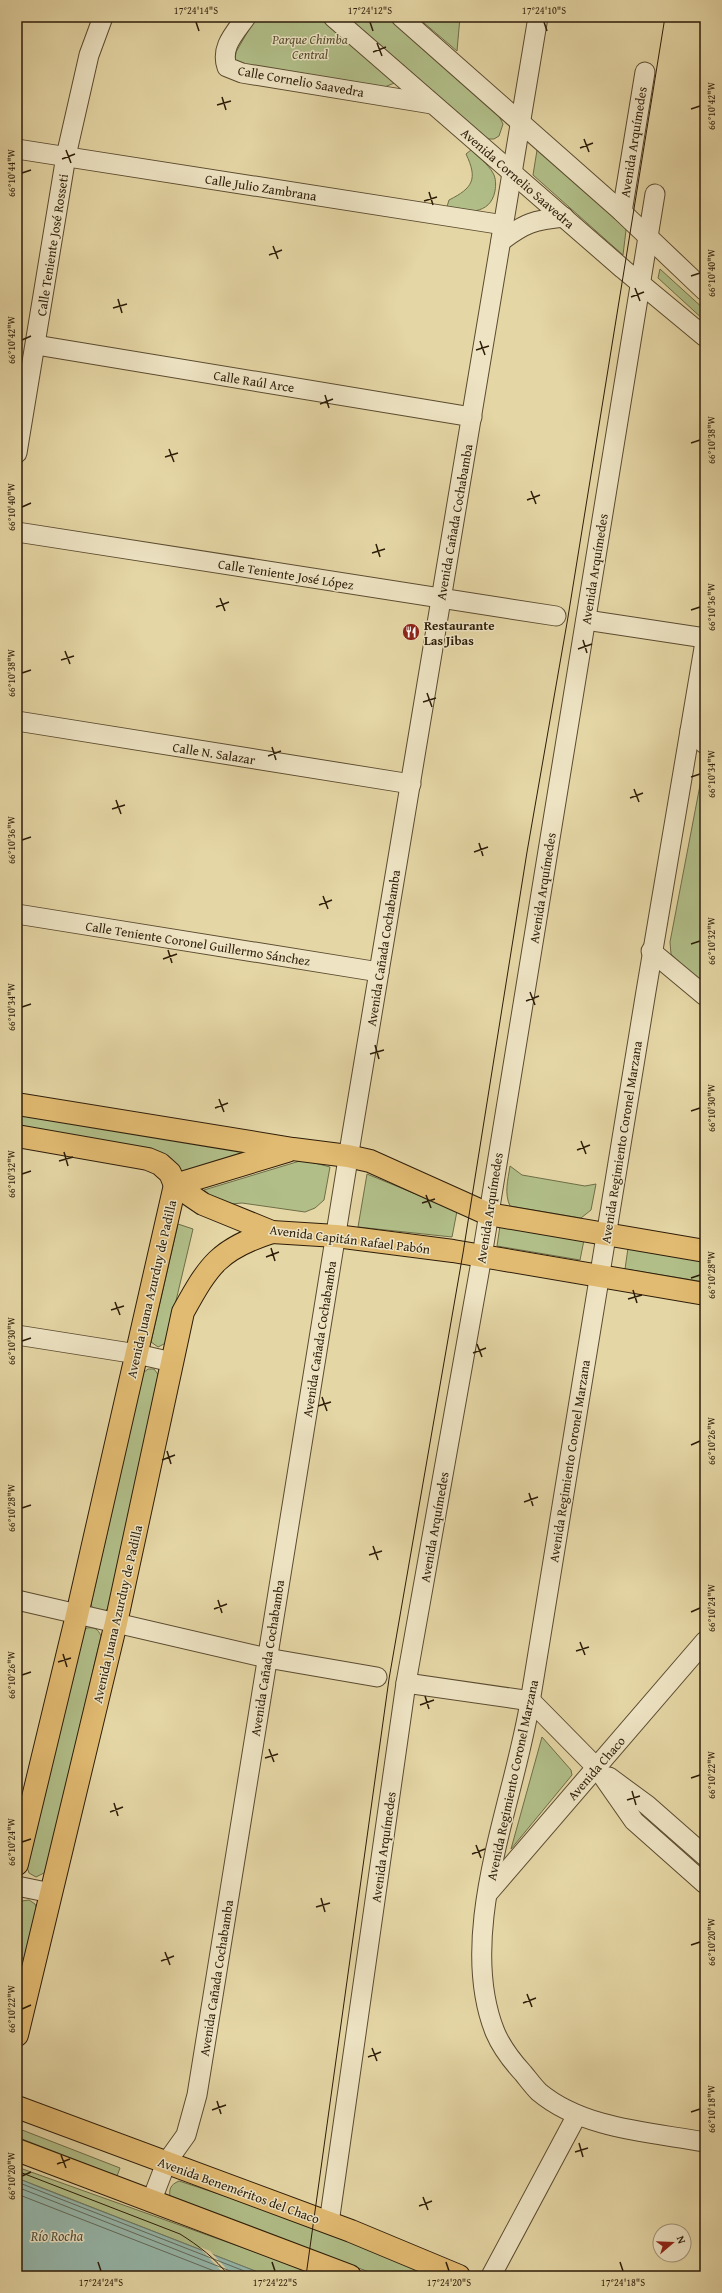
<svg xmlns="http://www.w3.org/2000/svg" width="722" height="2293" viewBox="0 0 722 2293" font-family="'Gentium Book Plus',serif">
<style>
.green{fill:#b1be88;stroke:#6f6e48}
.water{fill:#96b8ac;stroke:#6c7a6b}
.pier{fill:#e5d6a5}
.lines{fill:none;stroke-linecap:round;stroke-linejoin:round}
.shore{stroke:#626a5a;stroke-width:1}
.minor-casing{stroke:#5b4b30;stroke-width:21}
.major-casing{stroke:#2d1d09;stroke-width:24}
.minor{stroke:#eee4c4;stroke-width:19}
.major{stroke:#e2bb72;stroke-width:22}
.tram{stroke:#2d1d09;stroke-width:1}
.ticks{fill:none;stroke:#2d1d09;stroke-width:1.5}
.labels{text-anchor:middle;stroke-width:3;stroke-linejoin:round;paint-order:stroke}
.park-label{font-size:13px;font-style:italic;fill:#554d2f;stroke:#eee4c4}
.street-label{font-size:13px;fill:#2d1d09;stroke:#eee4c4}
.poi-label{font-size:13px;font-weight:bold;fill:#2d1d09;stroke:#eee4c4;text-anchor:start}
.water-label{font-size:14px;font-style:italic;fill:#4c4c3a;stroke:#eee4c4}
.neatline{fill:none;stroke:#2d1d09;stroke-width:1.5}
.ticks-label{font-size:10px;text-anchor:middle;fill:#2d1d09}
</style>
<rect width="100%" height="100%" fill="#e5d6a5"/>
<filter id="stains"><feTurbulence type="fractalNoise" baseFrequency=".005" numOctaves="4"/><feColorMatrix values="0 0 0 0 .2 0 0 0 0 .09 0 0 0 0 .02 0 0 0 .5 -.17"/></filter>
<radialGradient id="worn" r=".72"><stop offset=".6" stop-color="#630" stop-opacity="0"/><stop offset="1" stop-color="#630" stop-opacity=".3"/></radialGradient>
<g class="green">
<path d="M256,17h65l76,65 -15,6 -143,-24 -4,-4 1,-8z"/>
<path d="M348,17h40l109,95 6,12 -4,12 -5,3h-6z"/>
<path d="M417,17h43l-3,34z"/>
<path d="M538,144l89,78 -4,33 -90,-80z"/>
<path d="M471,150c7,7 17,14 22,23 3,5 3,12 2,18 -5,25 -29,21 -49,19l3,-10c24,-12 29,-21 17,-46z"/>
<path d="M660,269l45,41v11l-47,-43z"/>
<path d="M705,775v180l-5,27 -29,-28 -1,-12 31,-162z"/>
<path d="M17,1113l231,39 -67,21 -164,-47z"/>
<path d="M303,1160l27,7 -6,33 -9,8 -10,4 -63,-9 -21,2 -17,-15z"/>
<path d="M510,1166l12,9 63,11 11,-2 -5,26 -10,8 -71,-12c-6,-13 -2,-26 0,-40z"/>
<path d="M367,1174l90,37 -5,26 -94,-10z"/>
<path d="M178,1224l15,5 -27,114 -8,4 -7,-5z"/>
<path d="M500,1226l84,14 -4,20 -83,-14z"/>
<path d="M628,1248l77,13v21l-80,-13z"/>
<path d="M148,1369h6l6,8 -50,229 -5,5 -12,-2 -2,-5 52,-231z"/>
<path d="M87,1628c8,-1 11,1 14,8l-55,236 -10,5 -7,-4 -2,-6 55,-236z"/>
<path d="M542,1737l29,33 1,5 -61,74z"/>
<path d="M29,1900l6,4 2,6 -20,82v-85l5,-6z"/>
<path d="M17,2128l103,40 -3,8 -100,-39z"/>
<path d="M17,2167l305,109h-54l-251,-98z"/>
<path d="M179,2181l95,31 161,64h-55l-210,-78c-1,-9 0,-13 9,-17z"/>
</g>
<path class="water" d="M17,2178l22,9 229,89h-251z"/>
<path class="pier" d="M198,2246l12,5 23,25h-7z"/>
<g class="lines">
<g class="shore">
<path d="M17,2182l240,94"/>
<path d="M17,2187l226,89"/>
<path d="M17,2194l210,82"/>
</g>
<defs>
<g id="minor">
<path d="M246,17c-11,16 -26,30 -19,50l15,6 190,31"/>
<path d="M333,17l290,252 82,68"/>
<path d="M401,17l221,195 83,79"/>
<path d="M17,149l487,76"/>
<path d="M622,212l23,-140"/>
<path d="M501,241c24,-18 33,-21 63,-24"/>
<path d="M36,345l436,72"/>
<path d="M17,453l49,-297 23,-101 14,-38"/>
<path d="M17,532l539,84"/>
<path d="M586,620l119,18"/>
<path d="M705,642c-60,351 -118,703 -174,1054 -15,102 -76,236 -36,336 6,14 17,29 28,41 5,6 10,13 16,19 44,37 111,40 166,50"/>
<path d="M17,721l394,63"/>
<path d="M690,731l15,13"/>
<path d="M17,914l362,58"/>
<path d="M651,951l54,45"/>
<path d="M17,1335l120,19 35,8"/>
<path d="M17,1600l250,58 110,19"/>
<path d="M406,1683l125,18"/>
<path d="M531,1701l66,67 37,53 71,63"/>
<path d="M609,1777l38,28 58,51"/>
<path d="M17,1886l34,7"/>
<path d="M489,1892l216,-251"/>
<path d="M151,2202l15,-39 20,-28 11,-40 155,-961 186,-1117"/>
<path d="M329,2223l77,-540 76,-427 173,-1062"/>
<path d="M491,2276l86,-161"/>
</g>
<g id="major">
<path d="M17,1104l276,45 55,7 22,5 118,53 217,37"/>
<path d="M17,1136l131,23 12,5 10,9 5,12 28,19 69,28 64,4 117,15 252,43"/>
<path d="M175,1185l112,-34"/>
<path d="M17,1864l60,-249 98,-430"/>
<path d="M17,2035l99,-412 67,-311c26,-47 36,-63 89,-80"/>
<path d="M17,2107l334,124 108,45"/>
<path d="M17,2150l333,126"/>
</g>
</defs>
<use href="#minor" class="minor-casing"/>
<use href="#major" class="major-casing"/>
<use href="#minor" class="minor"/>
<use href="#major" class="major"/>
<g class="tram">
<path d="M17,2171l163,63c19,12 35,24 49,42"/>
<path d="M306,2276l83,-597 74,-426 64,-401 41,-235 97,-600"/>
</g>
</g>
<path class="ticks" d="M196,22l3,9M370,22l3,9M544,22l3,9M377,43l5,13M373,52l13,-5M222,97l4,13M217,105l14,-4M691,109l9,-3M584,139l5,13M580,148l13,-5M66,150l5,13M62,159l13,-5M22,173l9,-3M429,192l4,13M424,201l13,-4M273,246l5,13M269,255l13,-5M691,276l9,-3M635,288l5,13M631,297l13,-5M118,299l4,14M113,308l14,-4M22,340l9,-4M480,341l5,14M476,350l13,-4M325,395l4,13M320,404l13,-5M691,443l9,-3M169,449l5,13M165,457l13,-4M531,491l5,13M527,500l13,-5M22,507l9,-4M376,544l4,13M372,553l13,-4M220,598l5,13M216,607l13,-5M691,610l9,-3M583,640l4,13M578,649l14,-5M65,651l5,13M61,660l13,-4M22,673l9,-3M427,693l5,14M423,702l13,-4M272,747l4,13M268,756l13,-5M691,777l9,-3M634,789l5,13M630,798l13,-5M116,800l5,14M112,809l13,-4M22,840l9,-3M479,843l4,13M474,852l14,-5M323,896l5,13M319,905l13,-5M691,944l9,-3M168,950l4,13M163,959l14,-5M530,992l5,13M526,1001l13,-5M22,1007l9,-3M375,1045l4,14M370,1054l14,-4M219,1099l5,13M215,1108l13,-5M691,1111l9,-3M581,1141l5,13M577,1150l13,-5M64,1152l4,14M59,1161l14,-4M22,1174l9,-3M426,1195l5,13M422,1203l13,-4M271,1248l4,13M266,1257l13,-5M691,1278l9,-3M633,1290l4,13M628,1299l14,-4M115,1302l5,13M111,1310l13,-4M22,1341l9,-3M477,1344l5,13M473,1353l13,-5M322,1397l5,14M318,1406l13,-4M691,1445l9,-4M167,1451l4,13M162,1460l13,-5M529,1493l4,13M524,1502l14,-5M22,1508l9,-3M373,1546l5,14M369,1555l13,-4M218,1600l4,13M214,1609l13,-5M691,1612l9,-4M580,1642l5,13M576,1651l13,-4M63,1654l4,13M58,1662l13,-4M22,1675l9,-3M425,1696l4,13M420,1705l14,-5M269,1749l5,13M265,1758l13,-4M691,1778l9,-3M632,1791l4,14M627,1800l13,-4M114,1803l4,13M110,1812l13,-5M22,1842l9,-3M476,1845l5,13M472,1854l13,-5M321,1898l4,14M316,1907l14,-4M691,1945l9,-3M165,1952l5,13M161,1961l13,-5M527,1994l5,13M523,2003l13,-5M22,2009l9,-4M372,2048l5,13M368,2057l13,-5M217,2101l4,13M212,2110l14,-5M691,2112l9,-3M579,2143l4,14M575,2152l13,-4M61,2155l5,13M57,2164l13,-5M22,2176l9,-4M423,2197l5,13M419,2206l13,-5M98,2262l3,9M272,2262l3,9M446,2262l3,9M620,2262l3,9"/>
<defs>
<symbol id="restaurant-disc" viewBox="-11 -11 22 22"><circle r="9.5" fill="#8f2418" stroke="#eee4c4"/><path d="M-5-6h1v4h1v-4h1v4h1v-4h1v5L-1.5 .5V6h-2V.5L-5-1ZM5-6V6H3V1.5H1.5Q1.5-4 5-6Z" fill="#fff"/></symbol>
</defs>
<g fill-rule="evenodd">
<use href="#restaurant-disc" x="401" y="622" width="20" height="20"/>
</g>
<g class="labels">
<g class="park-label">
<text x="310" y="44">Parque Chimba<tspan x="310" dy="15">Central</tspan></text>
</g>
<g class="street-label">
<text transform="translate(301 81) rotate(10)" y="5">Calle Cornelio Saavedra</text>
<text transform="translate(633 142) rotate(-81)" y="5">Avenida Arquímedes</text>
<text transform="translate(518 178) rotate(41)" y="5">Avenida Cornelio Saavedra</text>
<text transform="translate(261 187) rotate(9)" y="5">Calle Julio Zambrana</text>
<text transform="translate(52 245) rotate(-81)" y="5">Calle Teniente José Rosseti</text>
<text transform="translate(254 381) rotate(9)" y="5">Calle Raúl Arce</text>
<text transform="translate(454 522) rotate(-80)" y="5">Avenida Cañada Cochabamba</text>
<text transform="translate(594 569) rotate(-81)" y="5">Avenida Arquímedes</text>
<text transform="translate(286 574) rotate(9)" y="5">Calle Teniente José López</text>
<text transform="translate(214 753) rotate(9)" y="5">Calle N. Salazar</text>
<text transform="translate(542 888) rotate(-81)" y="5">Avenida Arquímedes</text>
<text transform="translate(198 943) rotate(9)" y="5">Calle Teniente Coronel Guillermo Sánchez</text>
<text transform="translate(383 948) rotate(-81)" y="5">Avenida Cañada Cochabamba</text>
<text transform="translate(621 1142) rotate(-81)" y="5">Avenida Regimiento Coronel Marzana</text>
<text transform="translate(489 1208) rotate(-81)" y="5">Avenida Arquímedes</text>
<text transform="translate(350 1239) rotate(7)" y="5">Avenida Capitán Rafael Pabón</text>
<text transform="translate(151 1289) rotate(-77)" y="5">Avenida Juana Azurduy de Padilla</text>
<text transform="translate(319 1339) rotate(-81)" y="5">Avenida Cañada Cochabamba</text>
<text transform="translate(569 1461) rotate(-81)" y="5">Avenida Regimiento Coronel Marzana</text>
<text transform="translate(434 1527) rotate(-80)" y="5">Avenida Arquímedes</text>
<text transform="translate(117 1614) rotate(-77)" y="5">Avenida Juana Azurduy de Padilla</text>
<text transform="translate(267 1658) rotate(-81)" y="5">Avenida Cañada Cochabamba</text>
<text transform="translate(596 1768) rotate(-49)" y="5">Avenida Chaco</text>
<text transform="translate(512 1780) rotate(-78)" y="5">Avenida Regimiento Coronel Marzana</text>
<text transform="translate(383 1847) rotate(-82)" y="5">Avenida Arquímedes</text>
<text transform="translate(216 1978) rotate(-81)" y="5">Avenida Cañada Cochabamba</text>
<text transform="translate(239 2190) rotate(20)" y="5">Avenida Beneméritos del Chaco</text>
</g>
<g class="poi-label">
<text x="424" y="630">Restaurante<tspan x="424" dy="15">Las Jibas</tspan></text>
</g>
<g class="water-label">
<text x="57" y="2241">Río Rocha</text>
</g>
</g>
<rect width="722" height="2293" fill="none" stroke="#e5d6a5" stroke-width="44"/>
<g transform="translate(672 2243) rotate(71)"><circle r="19" fill="#eee4c4" stroke="#a19479"/>
<path d="M0-3L7 15L0 10L-7 15Z" fill="#8f2418"/>
<text y="-6" font-size="11" font-weight="bold" text-anchor="middle" fill="#2d1d09">N</text>
</g>
<rect x="22" y="22" width="678" height="2249" class="neatline"/>
<g class="ticks-label">
<text x="196" y="14">17°24'14"S</text>
<text x="370" y="14">17°24'12"S</text>
<text x="544" y="14">17°24'10"S</text>
<text transform="translate(711 106) rotate(-90)" y="4">66°10'42"W</text>
<text transform="translate(11 173) rotate(-90)" y="4">66°10'44"W</text>
<text transform="translate(711 273) rotate(-90)" y="4">66°10'40"W</text>
<text transform="translate(11 340) rotate(-90)" y="4">66°10'42"W</text>
<text transform="translate(711 440) rotate(-90)" y="4">66°10'38"W</text>
<text transform="translate(11 507) rotate(-90)" y="4">66°10'40"W</text>
<text transform="translate(711 607) rotate(-90)" y="4">66°10'36"W</text>
<text transform="translate(11 673) rotate(-90)" y="4">66°10'38"W</text>
<text transform="translate(711 774) rotate(-90)" y="4">66°10'34"W</text>
<text transform="translate(11 840) rotate(-90)" y="4">66°10'36"W</text>
<text transform="translate(711 941) rotate(-90)" y="4">66°10'32"W</text>
<text transform="translate(11 1007) rotate(-90)" y="4">66°10'34"W</text>
<text transform="translate(711 1108) rotate(-90)" y="4">66°10'30"W</text>
<text transform="translate(11 1174) rotate(-90)" y="4">66°10'32"W</text>
<text transform="translate(711 1275) rotate(-90)" y="4">66°10'28"W</text>
<text transform="translate(11 1341) rotate(-90)" y="4">66°10'30"W</text>
<text transform="translate(711 1441) rotate(-90)" y="4">66°10'26"W</text>
<text transform="translate(11 1508) rotate(-90)" y="4">66°10'28"W</text>
<text transform="translate(711 1608) rotate(-90)" y="4">66°10'24"W</text>
<text transform="translate(11 1675) rotate(-90)" y="4">66°10'26"W</text>
<text transform="translate(711 1775) rotate(-90)" y="4">66°10'22"W</text>
<text transform="translate(11 1842) rotate(-90)" y="4">66°10'24"W</text>
<text transform="translate(711 1942) rotate(-90)" y="4">66°10'20"W</text>
<text transform="translate(11 2009) rotate(-90)" y="4">66°10'22"W</text>
<text transform="translate(711 2109) rotate(-90)" y="4">66°10'18"W</text>
<text transform="translate(11 2176) rotate(-90)" y="4">66°10'20"W</text>
<text x="101" y="2286">17°24'24"S</text>
<text x="275" y="2286">17°24'22"S</text>
<text x="449" y="2286">17°24'20"S</text>
<text x="623" y="2286">17°24'18"S</text>
</g>
<rect width="100%" height="100%" filter="url(#stains)"/>
<rect width="100%" height="100%" fill="url(#worn)"/>
</svg>
